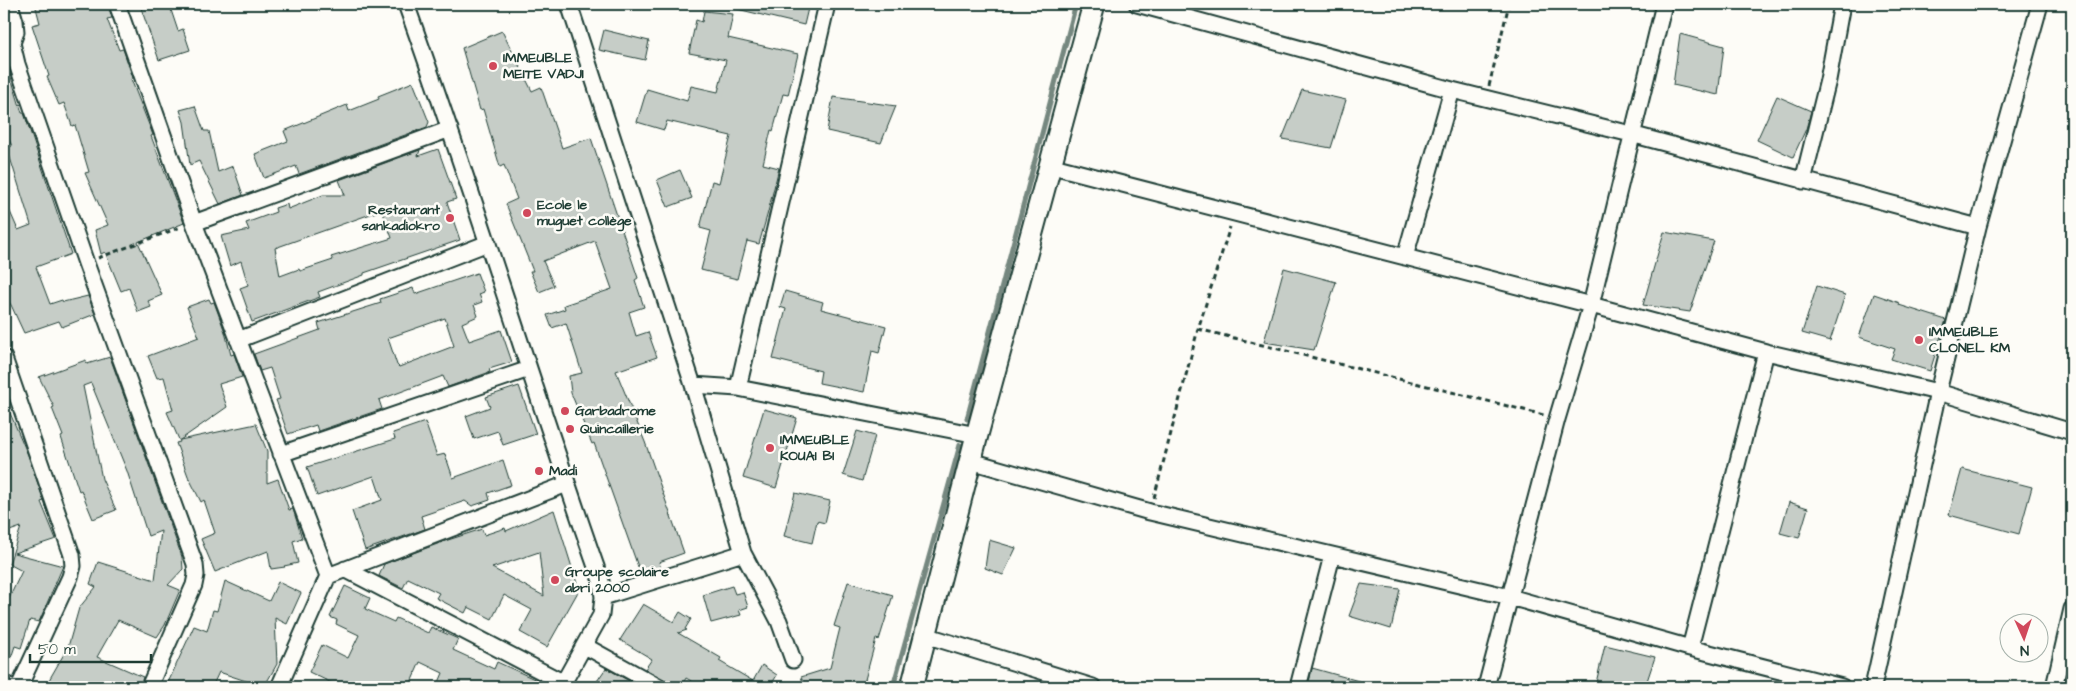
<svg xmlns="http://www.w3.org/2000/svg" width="2076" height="691" font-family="'Architects Daughter',sans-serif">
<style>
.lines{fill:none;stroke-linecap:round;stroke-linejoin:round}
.stream{stroke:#75877f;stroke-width:5}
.building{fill:#c6cdc7;stroke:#1f3d34;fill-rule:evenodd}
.street-casing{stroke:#1f3d34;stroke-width:19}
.secondary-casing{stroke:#1f3d34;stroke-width:25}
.path{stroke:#1f3d34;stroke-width:3;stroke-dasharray:5 4;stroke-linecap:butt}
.street{stroke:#fdfcf7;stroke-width:15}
.secondary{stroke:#fdfcf7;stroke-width:21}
.poi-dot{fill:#d1495b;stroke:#fdfcf7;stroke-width:2}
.labels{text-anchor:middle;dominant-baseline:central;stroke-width:5;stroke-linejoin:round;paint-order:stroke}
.poi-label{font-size:14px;font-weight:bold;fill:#1f3d34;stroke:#fdfcf7;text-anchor:start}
</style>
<rect width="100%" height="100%" fill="#fdfcf7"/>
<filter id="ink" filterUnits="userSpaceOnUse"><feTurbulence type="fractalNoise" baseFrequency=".02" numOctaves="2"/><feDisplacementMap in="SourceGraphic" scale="10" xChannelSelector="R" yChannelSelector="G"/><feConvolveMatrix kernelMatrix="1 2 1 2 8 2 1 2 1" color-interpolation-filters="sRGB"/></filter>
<g filter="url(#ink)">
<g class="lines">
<path class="stream" d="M967 419 1076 4
M893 687 960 445"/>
</g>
<path class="building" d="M35 4H108L112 18 107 19 119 50 123 49 133 78 131 79 153 135 151 136 184 223 138 242 162 295 148 301 151 307 138 312 129 288 121 291 105 252 101 254 95 230 108 225 85 173 89 172 75 125 72 126 64 103 59 105 47 77 49 76 32 25 40 23Z
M154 4H169L178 31 183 29 190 50 159 60 141 8Z
M738 4H809L804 25 737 9Z
M704 11 733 14 728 38 798 54 788 95 783 94 773 131 771 130 763 164 779 168 768 212 759 244 747 241 737 279 701 270 711 231 700 228 712 181 719 183 731 136 667 121 664 130 637 122 647 89 687 101 691 86 718 92 726 60 689 53 696 20 702 22Z
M604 30 649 41 645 60 599 50Z
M502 31 532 91 541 87 562 148 591 138 638 278 635 280 644 307 629 312 636 336 648 332 657 357 616 371 645 442 684 553 659 562 661 569 641 575 594 443 592 444 571 393 569 376 582 373 566 323 552 328 547 315 565 309 564 305 612 289 595 241 543 261 554 286 539 292 530 271H533L506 204 517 199 504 165 500 167 483 109 480 110 462 48Z
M1680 34 1724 46 1718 95 1673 85Z
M4 64H7L22 113H24L71 254 36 267 50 304 62 300 63 302 88 296 95 314 62 327 59 321 24 333 11 305 4 294V198L18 230 31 225 7 148 12 146 4 129Z
M413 82 429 122 427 127 299 174 296 166 264 178 255 154 288 141 284 131 347 105 349 111 379 99 378 96Z
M1302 90 1346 100 1331 148 1282 139Z
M1777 96 1811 111 1806 129 1793 157 1757 140Z
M833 97 896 106 881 143 827 131Z
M195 106 204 131H209L218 172 233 166 243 195 220 204 199 161 190 165 184 122 180 110Z
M438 149 456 199 447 202 460 240 364 273V275L318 292 320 297 252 322 240 288 248 285 241 261 230 266 221 236 249 230 246 223 276 212 275 208 287 204 288 209 323 195H345L339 180 420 150 418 156ZM382 210 392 238 331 257 333 260 300 271 299 269 280 276 275 248Z
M680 170 692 198 668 207 657 180Z
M1664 232 1714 241 1690 312 1643 305Z
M1284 268 1336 282 1314 350 1264 342Z
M477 273 484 292 479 294 482 302 474 305 478 316 462 323 469 341 501 330 512 362 489 369 490 372 448 387 443 376 379 400 382 409 318 431 316 425 288 434 276 400 280 399 270 368 260 371 254 354 320 330 318 323 381 303 380 299 413 288 415 294ZM445 318 454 346 399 367 397 365 388 338Z
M1817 286 1845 295 1830 341 1802 333Z
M785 291 823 302 821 309 886 326 879 353 872 351 864 392 819 383 821 371 773 359 786 309 780 307Z
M1874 294 1900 303 1899 305 1946 320 1930 371 1891 359 1895 349 1859 337Z
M209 299 211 303 214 302 225 332 231 355 234 354 242 377 219 384 227 407 180 440 256 424 267 451V483L278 479 289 510 293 509 302 538 293 541 298 563 284 566 285 567 271 569 268 551 215 572 201 539 215 533 204 500 201 502 188 476 176 443 180 442 167 412 173 410 164 377 157 378 148 356 199 337 187 307Z
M110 357 182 557 183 569 168 585 180 590 165 625 157 637 118 620 97 657 143 677 140 687H45L68 647 79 608 96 587 90 584 98 562 155 580 161 531 148 536 127 471 91 383 83 386 102 479 116 510 93 519 81 490 79 491 61 437 63 436 52 408 54 407 39 377 86 360 87 364Z
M519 386 536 434 503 445 498 431 474 439 466 416 490 407 486 397Z
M4 399 28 455 44 501 41 502 56 539 14 553 63 566 39 622 30 620 21 648 15 646 6 673H4V609L22 571 9 564 21 527 4 533Z
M764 409 797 418 776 488 743 478Z
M425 422 437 456 445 454 453 478 503 460 511 485 488 493 490 500 472 506 465 501 421 516 425 529 365 550 352 511 382 500 374 476 317 496 307 467 395 439 393 433Z
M857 431 875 436 862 481 843 475Z
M1962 469 2032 487 2019 534 1949 515Z
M795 493 830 501 825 523 817 521 812 543 784 536Z
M1789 502 1808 508 1799 538 1780 533Z
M554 510 579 590 547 647 520 632 532 610 504 595 492 619 468 607 465 613 436 598 439 593 408 578 403 588 379 576 384 564 448 540 482 529 484 535 505 528 506 531ZM539 552 544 596 492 568Z
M989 540 1016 548 1003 575 985 568Z
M225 581 269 601 278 582 301 593 287 624 275 618 277 664 264 687 219 672 212 687H159L160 684 166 687 194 626 207 631 213 610 217 611Z
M848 582 893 595 879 640 876 639 863 687H805L801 677 830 668 840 628 834 626Z
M1361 584 1400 589 1391 629 1349 616Z
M345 586 370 598 365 609 394 622 396 618 428 633 431 627 458 639 453 650 494 669 497 662 552 687H437L443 673 420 662 409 687H340L309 672 322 645 348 658 359 635 336 624 337 620 330 617Z
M732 586 735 594 743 592 748 607 739 610 741 615 711 623 703 595Z
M643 604 674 622 680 612 691 619 685 629 687 630 678 633 721 658 719 661 753 681 762 665 777 675 770 687H702L686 678 681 687H668L664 679 645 669 652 659 620 640Z
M1605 645 1655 657 1645 687H1595Z
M606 668 640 687H593Z
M1312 668 1366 683V687H1308Z"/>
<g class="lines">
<defs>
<path id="street" d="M10 4 15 21 16 32 12 43 17 64 86 263 195 564 196 575 194 585 149 687
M117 4 194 223 328 576
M406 4C475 195 533 389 601 581L603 597 601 615 561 687
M569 4 693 385 743 553 603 597
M1137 4 1452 90 1631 134 1978 227
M1049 165 1591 305 1766 352 1938 392 2072 432
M1803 181 1828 80 1842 4
M194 223 450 129
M1405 257 1452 90
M238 340 488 243
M4 358 72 555 73 566 70 577 19 687
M693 385 738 388 977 435
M738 388 827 4
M281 454 529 369
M971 461 1150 512 1510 597 1690 648 1842 687
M743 553 779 621 793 660
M345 569 564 683
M925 635 1093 687
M585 646 659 687
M1690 648 1766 352
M4 684 11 687
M279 687 328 576 567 484
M1298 687 1332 556
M1486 687 1557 419 1591 305 1664 4
M1873 687 1938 392 1978 227 2040 4
M2054 687 2072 609"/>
<path id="secondary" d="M912 687 977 435 1094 4"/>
</defs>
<use href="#street" class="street-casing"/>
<use href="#secondary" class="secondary-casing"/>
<path class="path" d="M1489 86 1509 4
M98 258 181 227
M1198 329 1544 415
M1154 498 1198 329 1230 227"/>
<use href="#street" class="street"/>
<use href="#secondary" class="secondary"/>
</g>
</g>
<g class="poi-dot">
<circle cx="493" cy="66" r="5"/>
<circle cx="527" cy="213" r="5"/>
<circle cx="450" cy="218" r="5"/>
<circle cx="1919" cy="340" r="5"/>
<circle cx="565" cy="411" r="5"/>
<circle cx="570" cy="429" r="5"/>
<circle cx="770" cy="448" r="5"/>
<circle cx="539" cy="471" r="5"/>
<circle cx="555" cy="580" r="5"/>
</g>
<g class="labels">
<g class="poi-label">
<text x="503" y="58">IMMEUBLE<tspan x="503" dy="16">MEITE VADJI</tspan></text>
<text x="537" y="205">Ecole le<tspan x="537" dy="16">muguet collège</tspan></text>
<text x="440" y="210" text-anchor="end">Restaurant<tspan x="440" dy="16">sankadiokro</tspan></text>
<text x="1929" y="332">IMMEUBLE<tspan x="1929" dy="16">CLONEL KM</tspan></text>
<text x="575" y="411">Garbadrome</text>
<text x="580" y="429">Quincaillerie</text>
<text x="780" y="440">IMMEUBLE<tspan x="780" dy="16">KOUAI BI</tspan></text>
<text x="549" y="471">Madi</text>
<text x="565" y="572">Groupe scolaire<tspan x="565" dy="16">abri 2000</tspan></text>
</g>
</g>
<rect width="2076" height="691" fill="none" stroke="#fdfcf7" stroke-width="20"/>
<rect x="10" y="10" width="2056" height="671" fill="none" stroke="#1f3d34" stroke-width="2" filter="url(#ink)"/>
<g transform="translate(2024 638) rotate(177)"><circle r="24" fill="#fdfcf7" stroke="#a4b0a9"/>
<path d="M0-4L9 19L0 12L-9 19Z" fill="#d1495b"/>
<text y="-8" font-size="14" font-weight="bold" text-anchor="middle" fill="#1f3d34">N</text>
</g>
<path d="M30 654v8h121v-8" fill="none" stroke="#1f3d34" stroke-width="2.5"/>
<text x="38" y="654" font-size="15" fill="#1f3d34" stroke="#fdfcf7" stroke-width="4" paint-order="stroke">50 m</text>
</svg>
